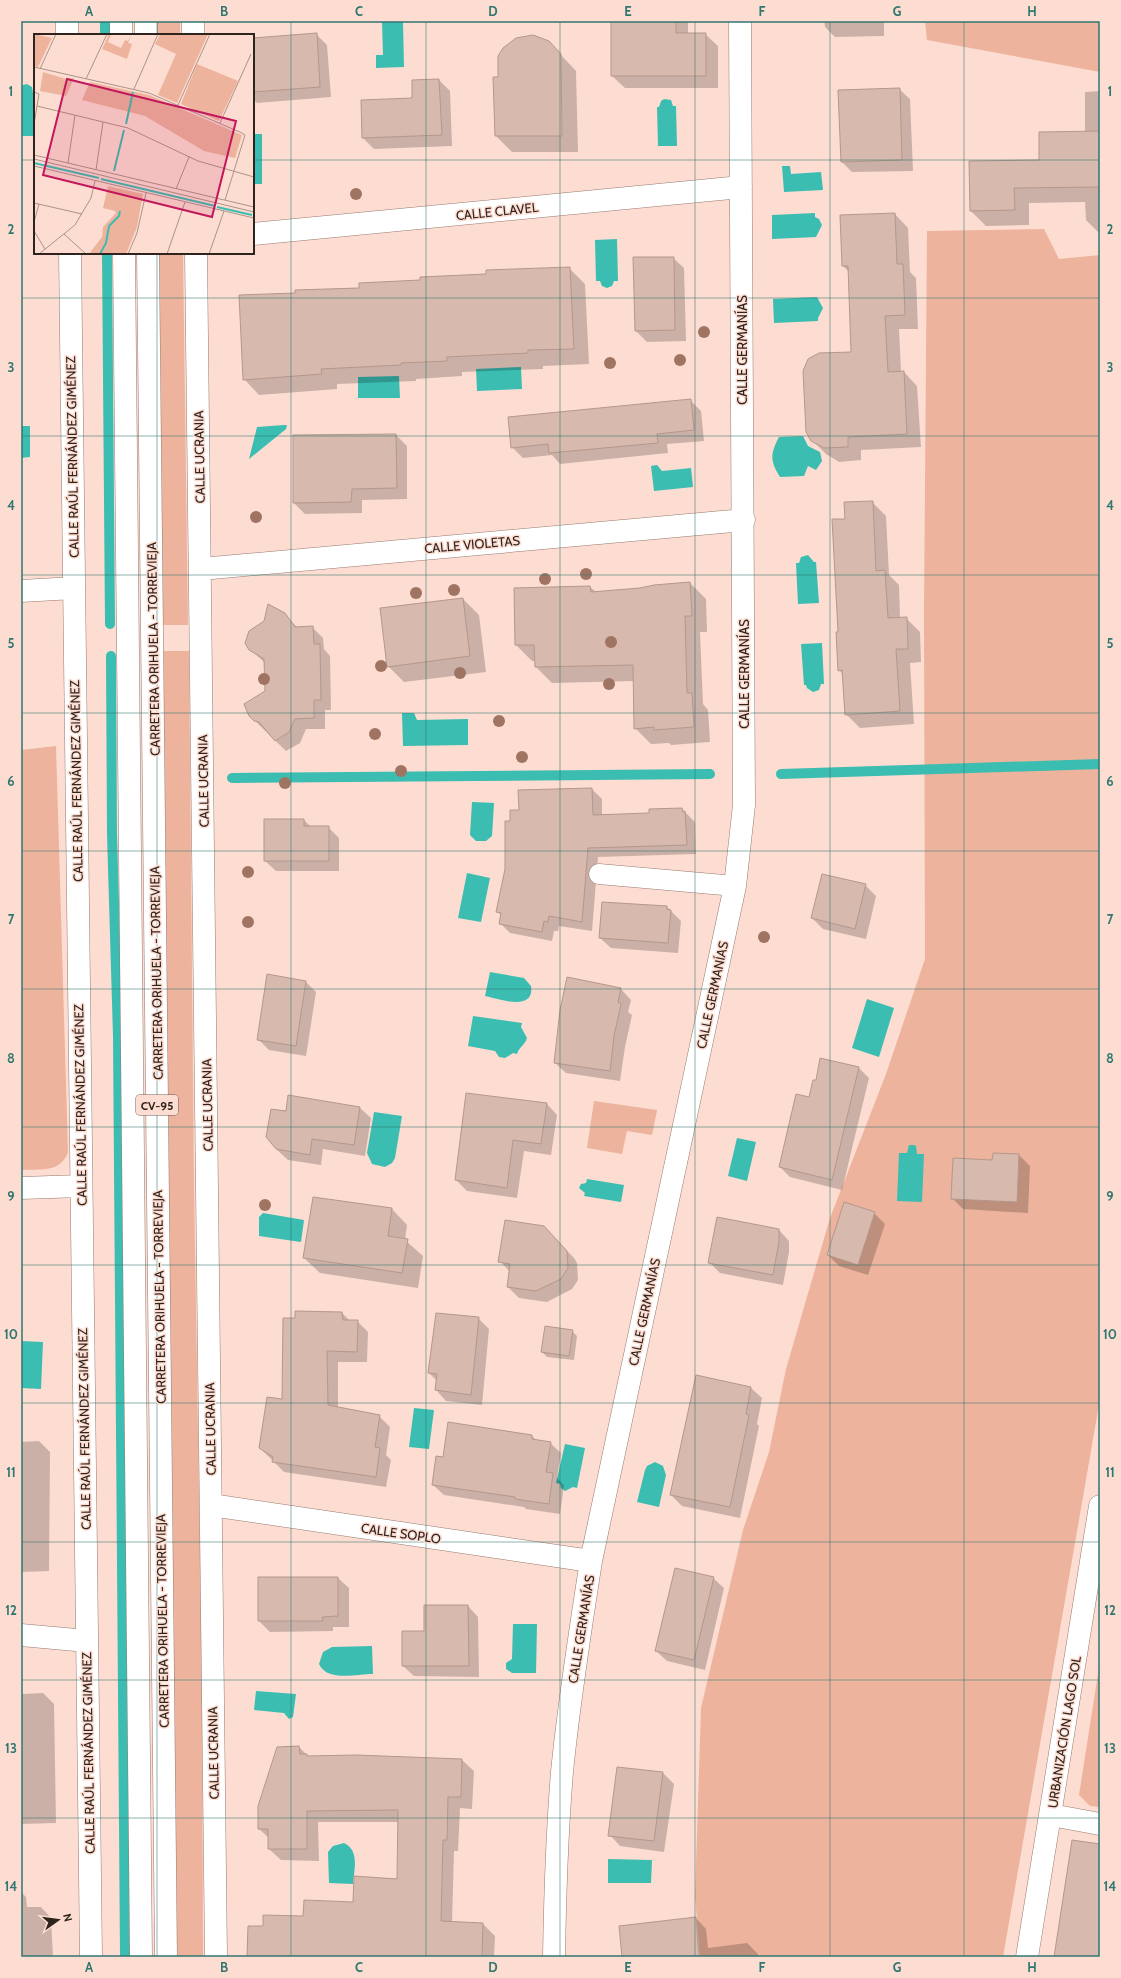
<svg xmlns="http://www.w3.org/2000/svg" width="1121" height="1978" font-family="Cabin,sans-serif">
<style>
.green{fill:#edb39c}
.water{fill:#3bbdb1}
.shadow{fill:#0003}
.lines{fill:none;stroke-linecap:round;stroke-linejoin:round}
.stream{stroke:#3bbdb1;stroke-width:10}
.building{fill:#d8b9ae;stroke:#b5978c}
.lane-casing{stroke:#977a6f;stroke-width:21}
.street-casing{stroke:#977a6f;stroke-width:23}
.primary-casing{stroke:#977a6f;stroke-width:23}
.lane{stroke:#fff;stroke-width:20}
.street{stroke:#fff;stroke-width:22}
.primary{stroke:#fff;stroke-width:22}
.tree{fill:#a07462}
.grid{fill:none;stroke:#2f7770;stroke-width:1;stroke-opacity:0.55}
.labels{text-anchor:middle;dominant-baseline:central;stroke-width:3;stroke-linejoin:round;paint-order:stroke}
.shield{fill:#fdddd1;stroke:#6d5b54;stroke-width:1}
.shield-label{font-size:12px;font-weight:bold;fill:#2f231e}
.street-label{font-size:13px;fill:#2f231e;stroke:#fdddd1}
.inset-river{fill:none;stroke:#3bbdb1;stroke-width:2}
.inset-road{fill:none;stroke:#ab9389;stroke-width:1}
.view{fill:#c2185b;fill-opacity:0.15;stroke:#c2185b;stroke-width:2}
.inset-edge{fill:none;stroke:#2f231e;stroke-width:2}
.neatline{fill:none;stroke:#2f7770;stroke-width:1.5}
.grid-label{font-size:13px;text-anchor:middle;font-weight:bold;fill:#2f7770}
</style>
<rect width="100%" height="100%" fill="#fdddd1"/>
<path class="green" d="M156 21H180V35H156Z
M925 21H1100V72L927 40Z
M1044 229 1059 259 1100 255V1399L1003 1957H700L695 1896 701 1708 743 1530 769 1452 786 1369 830 1218 886 1074 925 959 924 612 927 231Z
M159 253H183L188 625H163Z
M163 651H189L194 1186 202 1677 203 1957H176Z
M56 746 68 1152C61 1173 40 1169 21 1170V750Z
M594 1101 657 1110 652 1135 627 1131 622 1154 587 1148Z
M1100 1661V1807L1090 1806 1079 1795Z"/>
<path class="water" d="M382 22H403L404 67 376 68V55H383Z
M27 84 32 87 33 93H35V136H21V89L23 85Z
M664 99 671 100 673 106H676L677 146H658L657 107H659L661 101Z
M253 134H262V184H253Z
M782 166H790L791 174 821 172 823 190 784 192Z
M815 213V217L819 219 822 225 816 237 772 239V215Z
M617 239 618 281H614L612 286 607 288 602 286 600 281H596L595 240Z
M817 297 823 308 818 318V321L774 323 773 299Z
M521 367 522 389 477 391 476 369Z
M399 376 400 398H358V377Z
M284 425H287L286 429 249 459 257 427Z
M21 426H30V457L21 458Z
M803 436 808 446 820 452 822 461 816 470 808 466 804 476 780 477C770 461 770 454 779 437Z
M657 465 662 471 691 468 693 487 654 491 651 466Z
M808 555 814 562H816L819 603 798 604 796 563H799L801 557Z
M822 643 824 684H821L819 690 813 692 807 688 806 685H804L801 644Z
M402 713H414L417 720 468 719V745L403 746Z
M472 802 494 803 492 836 486 841H476L470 835Z
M467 873 490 878 481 922 458 918Z
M490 972 524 978 531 986C535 1012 499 999 485 996Z
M867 999 894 1008 879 1057 852 1048Z
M473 1016 522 1023 521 1027 527 1038C525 1045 519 1047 517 1054L513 1053 505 1058 499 1057 495 1051 468 1046Z
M374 1112 402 1116 395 1158 392 1163 385 1167 372 1164 367 1153Z
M737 1138 756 1142 747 1181 728 1176Z
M909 1145H914L916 1146 917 1154H924L922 1202 897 1201 899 1153H907Z
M587 1179 624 1185 621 1202 584 1196 585 1193 579 1188 581 1184 586 1183Z
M263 1213 304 1220 301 1242 259 1236V1217Z
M21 1341 43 1342 41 1389 21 1388Z
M414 1408 434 1410 429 1449 409 1447Z
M565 1444 585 1448 577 1488 573 1487 565 1491 561 1488 560 1484 556 1483Z
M655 1462 663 1466 666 1475 659 1507 637 1502 645 1470 647 1466Z
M513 1624H537L536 1673H512L506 1669V1663L512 1659Z
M372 1646 373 1674C356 1674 327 1682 319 1664L323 1652 332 1647Z
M256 1691 296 1694 293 1717 289 1719 284 1713 254 1710Z
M344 1843C360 1851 354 1869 353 1884L329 1883 328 1852 333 1846Z
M608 1859 652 1860 651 1883H608Z"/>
<path class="shadow" d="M612 21H688V34H705L718 46V88H625L612 76Z
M824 21H884V36L835 37 825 27Z
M316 34 327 45 331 97 257 103 253 99V39Z
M549 42 576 71 578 152H512L496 136 499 78Z
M439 80 450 91 452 146 374 149 363 138 362 101 413 99V81Z
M899 89 910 99 913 171 852 172 842 162Z
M1100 91V234L1086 220 1085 202 1029 203V225L986 226 971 211 1040 161 1085 132V92Z
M895 214 908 228 910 272 916 278 918 329H899L901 372H904L917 386 921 447 861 450V460L839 462 826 454 812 440 852 352 849 272 843 266Z
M673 258 684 268 686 341 647 342 636 331Z
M569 268 585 284 589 364 543 366V369L462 372V376L416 379V381L337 384V389L259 395 244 379 296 294Z
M690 400 701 411 704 441 667 444 668 453 560 464 552 455 523 458 512 447Z
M396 435 407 446V499L362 500V513L305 514 294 503Z
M872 502 886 516 889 575 899 585 900 618H906L920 632 921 662 910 663 914 724 860 728 846 714 844 675 839 670V633L846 520Z
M690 583 706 599 707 632H700L703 704 708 710 710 742 671 745 669 743 651 744 635 728V681L552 683 536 667V661H532L516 645 590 587 596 592 641 589Z
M463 599 479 615 486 672 404 682 388 666Z
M284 614 298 628 312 627 323 638 324 649 330 656 331 710H325V729H306L300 743 286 751 250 716 266 692 265 663 250 649Z
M592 789 602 799V816L650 814 682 809 695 822 696 854 598 857 592 931 559 926 558 931H554L552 941 510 933 500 923 502 916 497 911 506 869 511 822 520 811Z
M304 820 311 827H328L339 838V871H276L265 861Z
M865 885 876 896 866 939 823 929 812 918Z
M667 907 681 921 678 953 611 948 600 938Z
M305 981 316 992 306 1056 269 1050 258 1039Z
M621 989 631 1000 628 1012 632 1015 625 1047 620 1081 566 1073 555 1063Z
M821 1059 859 1068 869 1078 842 1190 790 1177 780 1167 817 1081Z
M289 1096 360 1108 371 1118 365 1156 323 1149 321 1165 288 1160 276 1149Z
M547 1104 557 1115 551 1155 524 1151 517 1198 467 1191 456 1180Z
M994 1154 1019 1155 1030 1166 1028 1213 963 1209 952 1198 993 1161Z
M392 1209 407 1225 405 1240 423 1256 418 1288 320 1273 304 1258Z
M874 1213 885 1224 868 1275 839 1266 828 1255Z
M544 1227 574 1258 577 1263 578 1280 572 1289 547 1302 519 1298 508 1287 510 1272 500 1261Z
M779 1230 789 1241V1252L783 1285 720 1273 709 1262Z
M342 1313 350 1321H357L368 1332 367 1362H338V1408L379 1416 390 1427 386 1455 391 1460 386 1487 284 1472 260 1448 283 1400 296 1319Z
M478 1318 489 1329 482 1405 446 1401 436 1390 437 1381 429 1373Z
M572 1331 577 1336 574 1360 547 1357 542 1352Z
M697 1376 751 1388 762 1398 757 1424 759 1426 740 1518 682 1506 671 1495Z
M532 1436 537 1441 550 1443 561 1453 557 1478 564 1485 560 1514 526 1509 524 1507 444 1495 433 1485 443 1458Z
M39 1441 50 1452 49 1571 21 1572V1442Z
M338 1578 349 1588V1627H333V1631L270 1632 259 1621Z
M713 1578 724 1588 705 1670 667 1661 656 1651Z
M468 1606 478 1617 479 1677 414 1676 403 1666 425 1632Z
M43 1693 54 1704 56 1823 21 1824V1694Z
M299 1747 309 1757 356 1756 462 1760 474 1771 472 1809 460 1808 458 1851H454L452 1923 483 1924 495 1936 494 1957H247V1937L264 1927 354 1903 398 1880 399 1822H318L319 1861 281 1860 269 1849V1838L259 1829Z
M663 1773 674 1784 664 1852 620 1846 610 1835Z
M21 1892 26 1897 27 1907H41L51 1918 53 1957H21Z
M696 1918 706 1929 708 1948 747 1943 758 1954V1957H623Z"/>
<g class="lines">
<path class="stream" d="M105 21V35
M107 253 110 624
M111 656 112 834 118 1036 125 1957
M781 774 1100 764
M232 778 710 774"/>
</g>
<path class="building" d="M611 21H676V33H706V76H611Z
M317 33 320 87 253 92V38Z
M533 35 549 41 561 54 562 136H495L493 77H498V56L503 48 516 38Z
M439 79 442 135 362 138 361 100 412 98V80Z
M900 88 902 160 841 162 838 90Z
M1100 131V187L1014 188 1015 210 970 211 969 161 1039 160V132Z
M895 213 897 264H903L905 315 885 316 888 372 904 371 907 434 848 437V447L824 448 811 441 806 432 803 371 808 359 819 353 851 352 848 266H842L840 215Z
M633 257H674L675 330 635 331Z
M570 267 574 349 528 350V353L447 357V361L401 363V365L321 369 322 374 243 380 239 295 295 293V290L359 288V283L420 280V277L486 274V270Z
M691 399 694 430 657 434 658 443 549 453 548 444 511 448 508 417Z
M396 434 397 488 352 489 351 502 293 503V435Z
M873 501 876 571 885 570 888 618 907 617 908 649H896L900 711 845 715 842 670 838 671 836 632H838L832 519H845L844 502Z
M690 582 692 616H685L687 693H692L694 727 654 730V727L634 729 633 665 535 667 534 645H515L514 588 590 586 591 592 640 588 654 585Z
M463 598 470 656 387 667 380 608Z
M268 604 285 613 295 627 313 626 314 644H320L321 700H314V718L295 719 289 732 275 741 259 722 254 721 249 716 244 704 265 691 264 659 249 650 245 643 249 631 264 621Z
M592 788 593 815 649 813V809L682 808 683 812 685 811 687 845 588 848 582 922 549 916 548 922 544 921 542 932 499 924 501 913 496 912 505 869V821H510V810H519L518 790Z
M264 819H304V826H329V861H264Z
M822 874 866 884 855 929 811 918Z
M602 902 667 906V909L671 910 668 943 599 938Z
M267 974 306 981 296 1046 257 1040Z
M567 977 621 988 618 1002 621 1004 614 1036 610 1071 554 1063 560 1010Z
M820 1058 859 1067 832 1180 779 1167 796 1094 809 1097 813 1080H816Z
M466 1093 547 1103 541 1144 513 1140 507 1188 455 1180Z
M288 1095 360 1107 354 1145 312 1139 310 1155 276 1149 266 1137 271 1109 286 1111Z
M993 1153 1019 1154 1017 1202 951 1199 953 1158 992 1160Z
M313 1197 392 1208 388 1236 408 1239 402 1273 303 1258Z
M844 1202 875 1212 858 1265 827 1255Z
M717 1217 779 1229V1241L773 1275 708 1263Z
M505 1220 544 1226 567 1251 568 1268 561 1279 536 1291 507 1287 510 1264 498 1262Z
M295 1311 342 1312 343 1320H358L357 1352 327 1351 328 1405 380 1415 375 1447 380 1448 376 1477 272 1462 273 1457 259 1448 267 1397 282 1399 283 1318H295Z
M436 1313 479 1317 471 1395 435 1390 437 1374 428 1373Z
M545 1326 573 1330 569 1356 541 1352Z
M696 1375 751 1387 746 1414 749 1415 730 1507 670 1495Z
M448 1422 532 1435V1439L551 1442 546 1472 553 1473 549 1504 515 1499V1497L432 1485 436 1456 443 1457Z
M675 1568 714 1577 694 1660 655 1651Z
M258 1577H338V1616L322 1617 323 1621H258Z
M424 1605H468L469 1666H402V1631H424Z
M299 1746 300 1754H307V1756L356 1755 462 1759 461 1797H448L447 1840H443L441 1921 483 1923 482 1957H247L248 1926H263V1915L303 1916 304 1900 353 1902 354 1876 397 1879 398 1810 307 1811V1849H268V1829H258V1806L277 1747Z
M617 1767 663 1772 654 1841 608 1836Z
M1072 1840 1100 1844V1957H1054Z
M696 1917 699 1957H622L619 1926Z"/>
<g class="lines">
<defs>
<path id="lane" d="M599 874 735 886"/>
<path id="street" d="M67 21V35
M193 21V35
M253 234 741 187
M70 253 91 1957
M196 253 216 1957
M201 569 744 520
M21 591 74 588
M21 1188 81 1186
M211 1505 591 1561
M21 1635 87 1641
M1051 1815 1100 1824
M554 1957C555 1895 557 1833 562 1772 569 1701 580 1631 591 1561L735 886 744 805 740 21
M1027 1957 1100 1506"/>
<path id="primary" d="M121 21V35
M146 21V35
M124 253 141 1957
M148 253 166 1957"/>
</defs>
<use href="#lane" class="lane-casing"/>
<use href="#street" class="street-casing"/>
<use href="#primary" class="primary-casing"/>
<use href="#lane" class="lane"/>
<use href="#street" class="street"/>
<use href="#primary" class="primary"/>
</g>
<g class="tree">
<circle cx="356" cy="194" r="6"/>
<circle cx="704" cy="332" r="6"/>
<circle cx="680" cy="360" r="6"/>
<circle cx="610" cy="363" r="6"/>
<circle cx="256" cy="517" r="6"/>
<circle cx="586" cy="574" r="6"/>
<circle cx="545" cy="579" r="6"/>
<circle cx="454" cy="590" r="6"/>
<circle cx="416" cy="593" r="6"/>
<circle cx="611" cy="642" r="6"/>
<circle cx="381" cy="666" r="6"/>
<circle cx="460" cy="673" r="6"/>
<circle cx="264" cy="679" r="6"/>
<circle cx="609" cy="684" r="6"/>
<circle cx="499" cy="721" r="6"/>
<circle cx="375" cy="734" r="6"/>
<circle cx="522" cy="757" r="6"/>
<circle cx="401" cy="771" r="6"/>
<circle cx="285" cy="783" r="6"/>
<circle cx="248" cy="872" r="6"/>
<circle cx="248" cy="922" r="6"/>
<circle cx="764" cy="937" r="6"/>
<circle cx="265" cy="1205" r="6"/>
</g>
<path class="grid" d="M157 21V35M291 21V1957M426 21V1957M560 21V1957M695 21V1957M830 21V1957M964 21V1957M21 160H35M253 160H1100M157 253V1957M21 298H1100M21 436H1100M21 575H1100M21 713H1100M21 851H1100M21 989H1100M21 1127H1100M21 1265H1100M21 1403H1100M21 1542H1100M21 1680H1100M21 1818H1100"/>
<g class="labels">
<rect class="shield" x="136" y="1095" width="42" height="20" rx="3"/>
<g class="shield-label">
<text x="157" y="1105">CV-95</text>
</g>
<g class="street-label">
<text transform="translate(497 211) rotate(-6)">CALLE CLAVEL</text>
<text transform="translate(742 350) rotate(-90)">CALLE GERMANÍAS</text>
<text transform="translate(72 457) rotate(-91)">CALLE RAÚL FERNÁNDEZ GIMÉNEZ</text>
<text transform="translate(199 457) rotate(-91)">CALLE UCRANIA</text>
<text transform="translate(472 544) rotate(-5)">CALLE VIOLETAS</text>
<text transform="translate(153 649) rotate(-91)">CARRETERA ORIHUELA - TORREVIEJA</text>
<text transform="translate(744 674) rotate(-90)">CALLE GERMANÍAS</text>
<text transform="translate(76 781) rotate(-91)">CALLE RAÚL FERNÁNDEZ GIMÉNEZ</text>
<text transform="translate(203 781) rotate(-91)">CALLE UCRANIA</text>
<text transform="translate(156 973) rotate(-91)">CARRETERA ORIHUELA - TORREVIEJA</text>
<text transform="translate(712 995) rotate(-78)">CALLE GERMANÍAS</text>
<text transform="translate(80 1105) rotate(-91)">CALLE RAÚL FERNÁNDEZ GIMÉNEZ</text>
<text transform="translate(207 1105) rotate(-91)">CALLE UCRANIA</text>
<text transform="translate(159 1297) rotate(-91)">CARRETERA ORIHUELA - TORREVIEJA</text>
<text transform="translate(644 1312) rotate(-78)">CALLE GERMANÍAS</text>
<text transform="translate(84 1429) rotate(-91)">CALLE RAÚL FERNÁNDEZ GIMÉNEZ</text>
<text transform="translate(210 1429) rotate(-91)">CALLE UCRANIA</text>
<text transform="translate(401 1533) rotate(8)">CALLE SOPLO</text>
<text transform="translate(162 1621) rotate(-91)">CARRETERA ORIHUELA - TORREVIEJA</text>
<text transform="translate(581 1629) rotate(-81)">CALLE GERMANÍAS</text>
<text transform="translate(1064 1732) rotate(-81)">URBANIZACIÓN LAGO SOL</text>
<text transform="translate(88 1753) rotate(-91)">CALLE RAÚL FERNÁNDEZ GIMÉNEZ</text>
<text transform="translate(213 1753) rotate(-91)">CALLE UCRANIA</text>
</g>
</g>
<g transform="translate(34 34)">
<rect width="220" height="220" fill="#fdddd1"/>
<path d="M0 0 18 4 4 33 0 32ZM75 0H77L74 8 87 14 91 6 94 7 98 0 94 9 98 10 93 25 68 15ZM126 0H174L143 69 124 61 142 20 121 10ZM163 30 204 47 185 87 147 70ZM9 38 32 45 40 44 32 62 6 57ZM56 48 115 61 208 101 201 124 170 117 111 82 48 66ZM74 152 109 160 103 193 92 220H55L68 203 69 193 82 179 81 177 69 174Z" fill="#edb39c"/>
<path class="inset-river" d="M92 90 99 58M0 129 65 144M80 137 90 96M67 145 181 172M183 173 218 181M66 220 72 209 75 192 85 182 86 177"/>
<path class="inset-road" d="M0 33 115 59 208 99 211 101 191 166M6 35 22 0M52 45 73 0M100 55 124 0M0 58 5 60 0 90M144 71 176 0M3 72 94 94 164 127 220 143M186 89 217 20M0 121 220 173M0 125 220 178M34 129 41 81M0 132 220 184M62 136 69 88M142 155 155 123M0 169 48 180M0 188 5 170M0 197 11 215M30 200 52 220M5 220 41 191 57 164 61 147M94 220 103 199 112 159M133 220 151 168M175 220 190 177"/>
<path class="view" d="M33 45 202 87 178 183 9 141Z"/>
<rect width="220" height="220" class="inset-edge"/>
</g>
<rect width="1121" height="1978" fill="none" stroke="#fdddd1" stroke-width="44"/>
<g transform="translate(58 1920) rotate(76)" stroke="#fdddd1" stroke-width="3" paint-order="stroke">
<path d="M0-3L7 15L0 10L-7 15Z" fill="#2f231e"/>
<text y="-6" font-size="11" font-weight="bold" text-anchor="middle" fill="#2f231e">N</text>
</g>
<rect x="22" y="22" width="1077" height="1934" class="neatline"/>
<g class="grid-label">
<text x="89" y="16">A</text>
<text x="224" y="16">B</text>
<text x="359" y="16">C</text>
<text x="493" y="16">D</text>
<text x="628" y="16">E</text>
<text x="762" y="16">F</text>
<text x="897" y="16">G</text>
<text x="1032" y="16">H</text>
<text x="11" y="96">1</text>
<text x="1110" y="96">1</text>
<text x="11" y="234">2</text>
<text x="1110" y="234">2</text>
<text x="11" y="372">3</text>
<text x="1110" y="372">3</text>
<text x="11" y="510">4</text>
<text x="1110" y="510">4</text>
<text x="11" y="648">5</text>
<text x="1110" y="648">5</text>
<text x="11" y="786">6</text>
<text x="1110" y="786">6</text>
<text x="11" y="924">7</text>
<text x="1110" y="924">7</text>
<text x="11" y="1063">8</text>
<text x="1110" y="1063">8</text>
<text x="11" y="1201">9</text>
<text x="1110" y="1201">9</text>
<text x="11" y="1339">10</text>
<text x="1110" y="1339">10</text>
<text x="11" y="1477">11</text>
<text x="1110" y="1477">11</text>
<text x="11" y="1615">12</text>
<text x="1110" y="1615">12</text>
<text x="11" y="1753">13</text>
<text x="1110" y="1753">13</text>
<text x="11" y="1891">14</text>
<text x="1110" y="1891">14</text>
<text x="89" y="1972">A</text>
<text x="224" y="1972">B</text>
<text x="359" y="1972">C</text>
<text x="493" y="1972">D</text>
<text x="628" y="1972">E</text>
<text x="762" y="1972">F</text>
<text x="897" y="1972">G</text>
<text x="1032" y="1972">H</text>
</g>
</svg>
